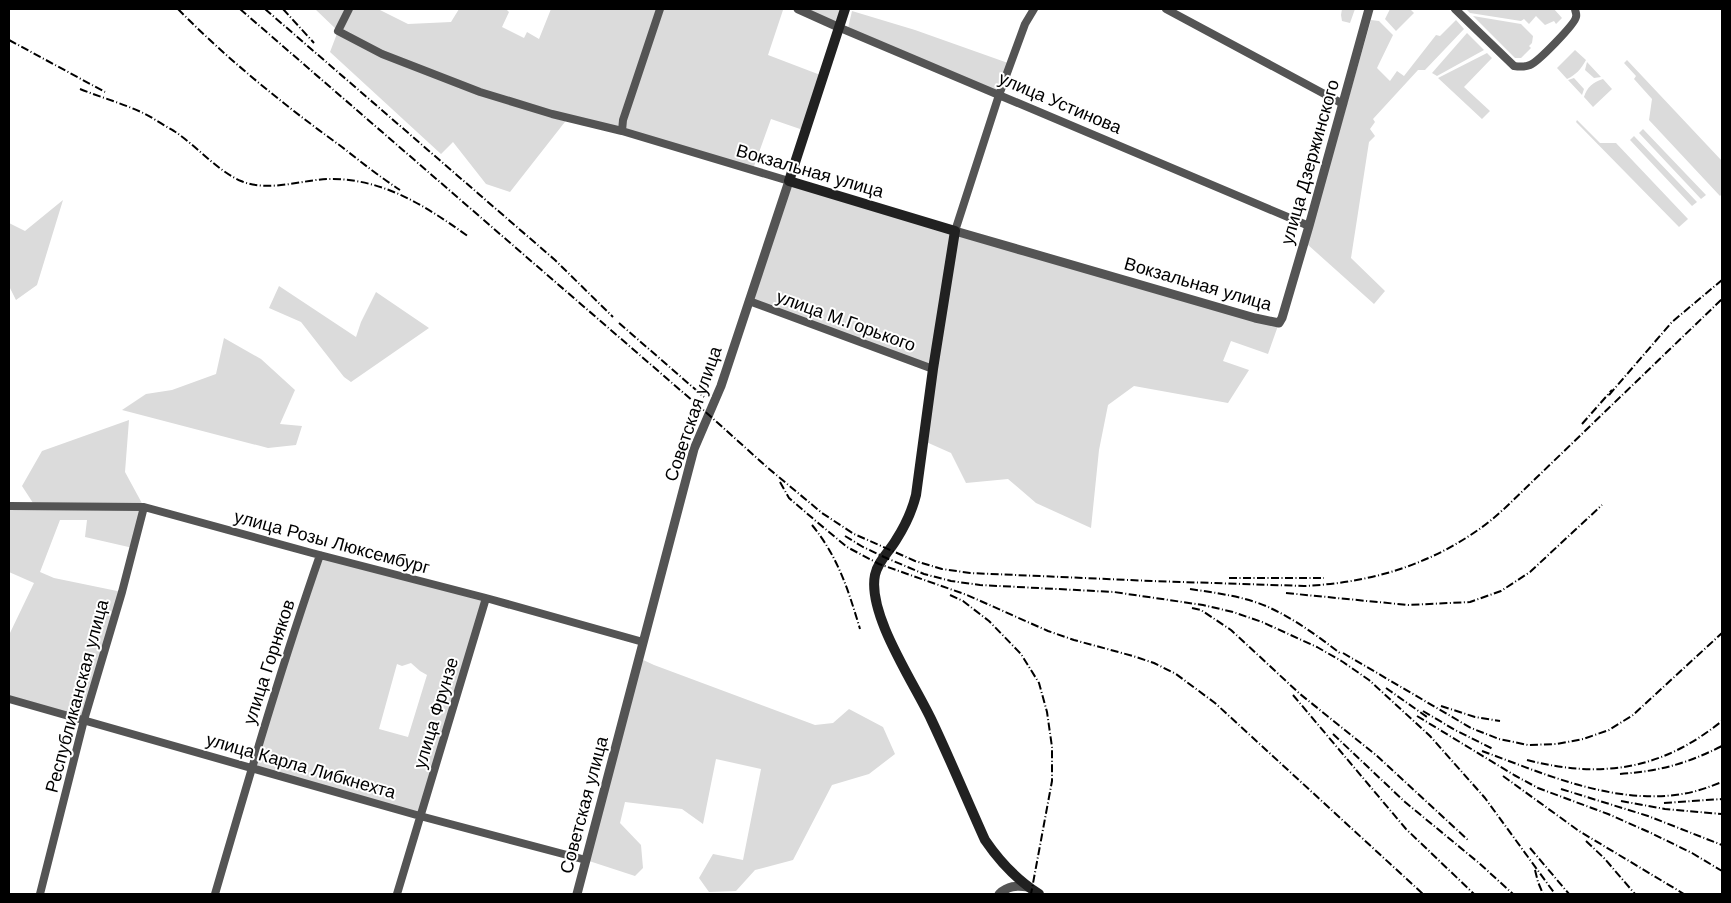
<svg xmlns="http://www.w3.org/2000/svg" width="1731" height="903" font-family="Arial,sans-serif">
<style>
.green{fill:#dbdbdb;fill-rule:evenodd}
.lines{fill:none;stroke-linecap:round;stroke-linejoin:round}
.minor{stroke:#545454;stroke-width:8}
.tertiary{stroke:#545454;stroke-width:9}
.secondary{stroke:#212121;stroke-width:10}
.rail{stroke:#000;stroke-width:2;stroke-dasharray:8 2.5 1 2.5;stroke-linecap:butt}
.labels{text-anchor:middle;dominant-baseline:central;stroke-width:4;stroke-linejoin:round;paint-order:stroke}
.street-label{font-size:18px;fill:#000;stroke:#fff}
</style>
<rect width="100%" height="100%" fill="#fff"/>
<path class="green" d="M315 9H378L408 24 451 22 459 9H506L509 12 502 27 524 38 527 32 539 39 551 9H782L783 10 768 55 823 76 803 130 771 119 753 169 568 118 510 192 486 184 453 142 441 154 330 52 338 31Z
M804 9H845L838 27Z
M1342 9H1355L1350 23 1342 21 1341 15Z
M1390 9H1410L1414 13 1396 31 1385 19Z
M1466 9H1554L1562 18 1556 24 1554 21 1545 25 1536 16 1529 24 1524 19 1521 21 1470 13Z
M852 11 915 30 1008 63 997 91 848 28Z
M1473 16 1521 24 1533 36 1532 43 1529 46 1531 48 1521 58H1515Z
M1371 20 1379 21 1393 35 1377 68 1390 81 1397 71 1404 76 1436 35 1440 36 1456 20 1464 29 1425 70H1418L1373 119 1375 122 1370 129 1375 136 1369 142 1351 258 1385 291 1374 304 1307 244Z
M1467 33 1484 50 1437 76 1432 73Z
M1575 50 1586 60C1581 69 1576 75 1567 79L1557 68Z
M1487 53 1492 58 1464 87 1490 111 1482 119 1438 78Z
M1627 60 1722 161V194L1720 196 1649 120 1652 99 1634 79 1636 76 1624 63Z
M1587 62 1601 77 1594 78 1585 70Z
M1574 78 1584 89 1582 95 1568 80Z
M1603 79 1612 89 1593 107 1584 97C1587 87 1593 82 1603 79Z
M1577 120 1600 143H1616L1688 219 1679 227 1576 122Z
M1643 129 1706 195 1701 199 1639 133Z
M1634 136 1697 202 1692 206 1630 140Z
M789 181 1279 323 1268 354 1231 341 1223 361 1249 370 1228 403 1134 386 1108 405 1099 450 1091 528 1036 503 1008 479 966 483 951 453 924 441 933 369 749 301Z
M63 200 37 285 16 300 9 286V223L25 231Z
M279 286 356 337 361 322 376 292 429 328 351 382 344 377 301 322 269 308Z
M224 338 261 359 295 390 280 424 302 426 296 445 268 448 122 410 146 394 172 390 216 374Z
M129 420 125 472 144 507 133 548 85 537 87 520H60L40 572 54 578 122 592 84 720 9 699V635L34 583 9 572V506H35L22 486 42 451Z
M320 555 486 598 420 816 252 768ZM411 663 420 671 427 675 408 737 379 729 397 664 402 666Z
M639 658 654 665 815 725 833 723 849 709 883 727 895 754 869 774 832 785 793 860 755 870 736 891 709 892 699 878 713 854 743 860 761 769 716 759 703 824 682 809 625 802 620 823 641 845 643 868 635 876 586 860Z"/>
<g class="lines">
<path class="minor" d="M349 9 338 31 382 54 480 92 552 114 622 131 789 181
M1166 9 1343 104
M1455 9 1514 66C1520 67 1525 67 1530 65 1538 62 1575 24 1576 17 1577 14 1575 11 1575 9
M838 27 1309 226
M622 131 623 120 660 9
M955 231 999 95 1025 24 1034 9
M749 301 933 369
M9 506 144 507 312 553 486 598 643 642
M9 699 420 816 586 860
M40 894 84 720 122 592 144 507
M215 894C248 781 281 667 320 555
M397 894 486 598"/>
<path class="tertiary" d="M798 9 838 27
M955 231 1255 318 1279 323 1282 318 1309 226 1369 9
M577 894 694 449 721 386 789 181
M999 894C1008 886 1016 885 1028 887"/>
<path class="secondary" d="M845 9 789 181 955 231 933 369 916 495C912 511 905 526 896 540 889 552 878 561 875 575 867 614 914 683 931 719 950 759 967 800 985 840 1000 862 1017 880 1039 894"/>
<path class="rail" d="M178 9C228 60 284 105 342 147 361 162 380 177 400 190
M240 9 709 415 768 468 822 513 854 534 915 561 942 569 970 573 1152 581 1304 586C1367 583 1425 567 1478 530 1487 524 1496 516 1505 508L1722 299
M265 9 555 260 613 317
M283 9 314 43
M9 40 105 92
M80 89C100 97 121 103 141 112 152 117 163 125 174 131 197 146 216 170 241 181 269 193 303 179 331 179 385 179 427 207 469 237
M619 323 704 397
M1609 395 1672 322 1722 280
M1582 424 1612 390
M780 482 789 498 817 522 847 547 879 564 967 595 1048 631 1074 640 1133 656 1154 663 1176 674 1215 703 1423 894
M812 525C838 557 848 589 860 629
M845 536 863 547 884 557 924 574 951 581 980 585 1114 592 1203 605 1233 612 1262 622 1317 647 1343 662 1369 680 1430 736 1485 798 1555 894
M1229 578H1324
M1190 589C1216 593 1242 596 1266 606 1293 618 1318 636 1341 654
M1286 593 1408 605 1470 602 1501 591 1530 572 1602 505
M950 595 963 601 989 621 1021 654 1039 683 1047 712 1052 747V781L1031 894
M1192 608 1201 610 1231 630 1300 694 1376 755 1469 841
M1343 653 1471 728 1499 739 1528 745 1557 744 1583 739 1609 730 1633 715 1722 633
M1386 688 1427 717
M1293 695 1406 829 1474 894
M1441 706 1475 717 1500 721
M1423 711 1455 730 1493 749
M1417 716 1514 775 1538 788 1608 814 1651 833 1692 853 1722 871
M1333 734 1405 802 1479 863 1513 894
M1482 751C1545 774 1613 805 1682 794 1696 792 1709 787 1722 782
M1527 760C1602 779 1661 770 1722 721
M1620 774C1660 771 1686 764 1722 746
M1503 776 1579 831 1684 894
M1561 789 1648 816 1722 845
M1621 801 1665 809 1722 814
M1664 803 1722 799
M1586 841 1604 858 1635 894
M1530 848 1569 894
M1535 870 1538 882 1543 894"/>
</g>
<g class="labels">
<g class="street-label">
<text transform="translate(1060 103) rotate(23)">улица Устинова</text>
<text transform="translate(1310 162) rotate(-74)">улица Дзержинского</text>
<text transform="translate(810 171) rotate(16)">Вокзальная улица</text>
<text transform="translate(1198 284) rotate(16)">Вокзальная улица</text>
<text transform="translate(846 321) rotate(20)">улица М.Горького</text>
<text transform="translate(693 414) rotate(-71)">Советская улица</text>
<text transform="translate(332 542) rotate(15)">улица Розы Люксембург</text>
<text transform="translate(269 662) rotate(-72)">улица Горняков</text>
<text transform="translate(77 696) rotate(-75)">Республиканская улица</text>
<text transform="translate(436 713) rotate(-73)">улица Фрунзе</text>
<text transform="translate(301 766) rotate(16)">улица Карла Либкнехта</text>
<text transform="translate(584 805) rotate(-75)">Советская улица</text>
</g>
</g>
<rect width="1731" height="903" fill="none" stroke="#000000" stroke-width="20"/>
</svg>
